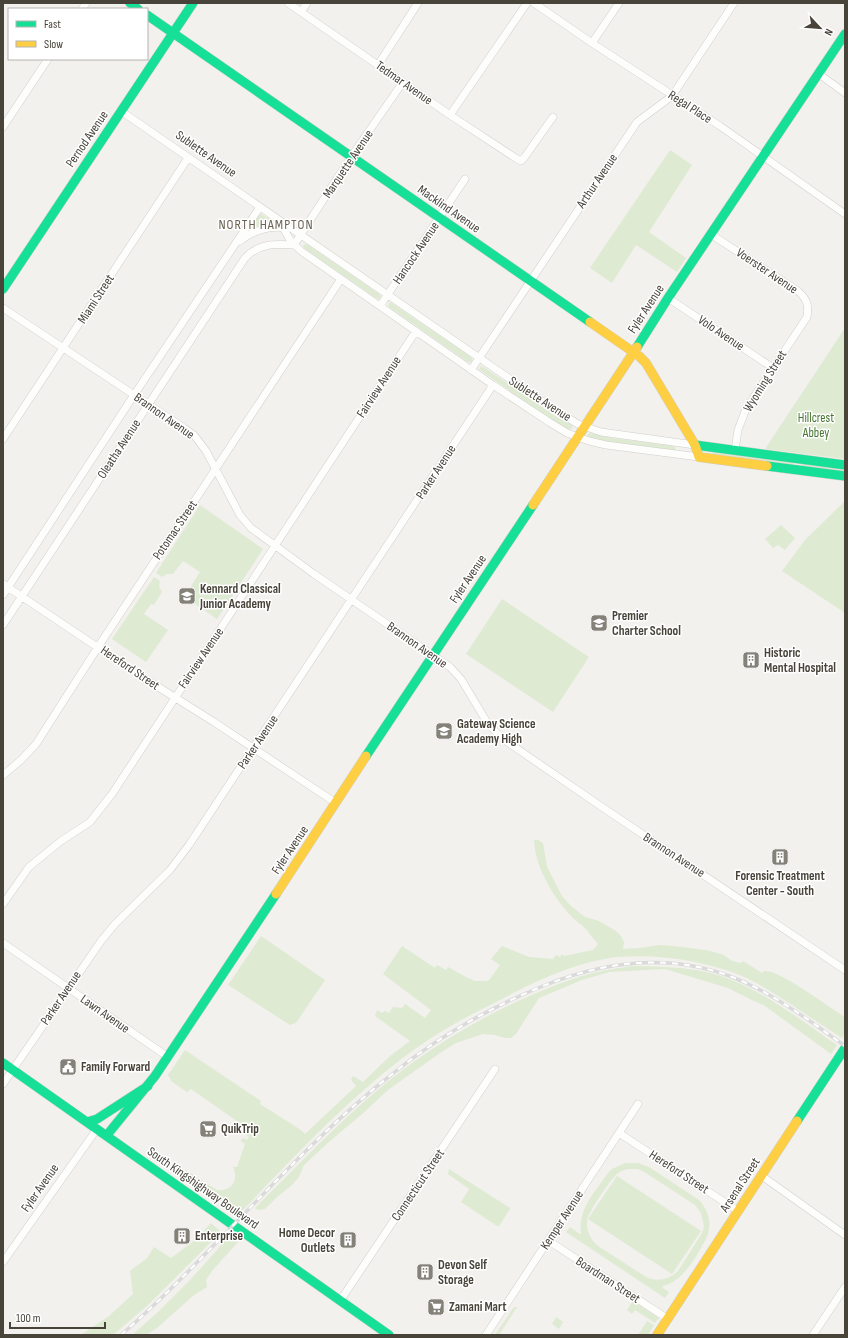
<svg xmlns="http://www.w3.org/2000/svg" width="848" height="1338" font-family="'Sofia Sans Condensed',sans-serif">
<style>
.green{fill:#deead1;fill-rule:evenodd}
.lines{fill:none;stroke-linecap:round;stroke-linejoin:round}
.street-casing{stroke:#d0cfcb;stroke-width:8}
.fast-casing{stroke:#d0cec6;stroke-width:10}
.slow-casing{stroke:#d0cec6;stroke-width:10}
.street{stroke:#fdfdfc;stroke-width:7}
.fast{stroke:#16e098;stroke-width:9}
.slow{stroke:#ffcf43;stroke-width:9}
.rail-casing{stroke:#dadada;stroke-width:3.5}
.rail{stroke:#fff;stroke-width:2;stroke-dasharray:6;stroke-linecap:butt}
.labels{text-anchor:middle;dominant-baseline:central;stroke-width:3;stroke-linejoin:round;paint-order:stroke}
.street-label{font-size:13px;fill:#48443a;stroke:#fff}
.park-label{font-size:13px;fill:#477631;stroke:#fff}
.poi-label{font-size:13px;font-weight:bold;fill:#48443a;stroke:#fff;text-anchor:start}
.neighbourhood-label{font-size:14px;letter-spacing:1px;fill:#6a6252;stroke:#fff}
</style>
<rect width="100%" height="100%" fill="#f2f1ee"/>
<path class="green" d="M670 150 692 165 649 232 686 258 677 272 636 245 612 283 590 268Z
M261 214 271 220V223L255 227 253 225 258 216Z
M305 244 308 245 379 294 381 297 379 299 376 298 304 248 303 246Z
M390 302 393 304 471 357 472 359V362H468L389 307 388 305Z
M845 328V459L765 449Z
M481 366 485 368 555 416 572 425V429H568L556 423 480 370 479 368Z
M589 433 612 438 673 446 676 448 674 451 610 443 589 437 587 436Z
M713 452 793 462V465L712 454Z
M803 463 845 468V473L802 467 801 466Z
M845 501V613L782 571 805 540Z
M200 505 263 549 217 619 188 599 195 589 191 586 200 572 183 561 173 574H167L162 577 156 573Z
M781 525 795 538 785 550 778 545 773 548 765 539Z
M154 577 160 581 159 586 162 592 154 605 151 604 144 614 168 630 146 662 112 639Z
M502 599 589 657 553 712 466 654Z
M534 840H538L543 843 547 867 562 896 571 906 585 917 599 921 616 931 621 936 624 942 623 949 639 948 660 945 674 946 706 950 724 955 732 961 741 963 743 961 762 973 764 971C779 969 830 1008 845 1017V1033L842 1038C824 1026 806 1015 789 1003 769 990 749 977 726 970 692 959 654 954 618 957 578 961 533 982 498 1001 470 1015 441 1030 415 1049 351 1095 297 1154 242 1211L240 1210 238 1212 184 1174 186 1170 189 1172 217 1190C232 1192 239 1180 233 1167H237L245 1144 242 1142 241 1140 243 1138 247 1140 249 1137 242 1131 244 1126 191 1089 187 1092 171 1081V1080L168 1075 185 1050 261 1101 260 1104 301 1130 305 1134 356 1086 351 1080 353 1076 363 1082 390 1056 410 1041 375 1016 377 1010 382 1013 385 1011 389 1013 393 1007 402 1008 405 1004 425 1018 431 1010 383 974 402 946 435 968 437 965 446 970 448 967 466 977 475 981H487L490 979 500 965 491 959 502 946 529 957 553 959 556 955 560 957 562 954 564 956 593 950 598 944C593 939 589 932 584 927 581 924 577 922 574 919 555 900 535 868 534 840Z
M261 936 325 980 296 1023 290 1025 228 985Z
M632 966C654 966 675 967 696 970 749 978 794 1016 837 1045L831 1054 765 1006 752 1000 728 988 665 969 609 972 582 980 539 998 516 1034 511 1038H505L495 1035 483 1034 456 1043 440 1053 388 1090 361 1115 330 1141 304 1165 299 1177 292 1185 277 1197 265 1209 259 1210 256 1209 255 1208C296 1167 336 1125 380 1088 435 1042 505 1002 573 979 592 972 613 969 632 966Z
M625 1163H638L649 1167 699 1200C709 1211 712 1223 707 1237 697 1255 684 1281 663 1286V1288L669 1292 665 1298 566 1232 570 1227 580 1234 581 1233C578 1209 595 1192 608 1173L612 1169ZM628 1169H638L646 1173 695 1205 701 1213 704 1226 702 1233 678 1271C669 1280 657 1282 646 1277L598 1246C591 1240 586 1231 587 1221 588 1212 610 1180 617 1174 620 1171 624 1170 628 1169Z
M449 1169 510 1208V1209L499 1226H497L461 1202 469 1189 448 1174Z
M617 1176 701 1231 672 1274 588 1219Z
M211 1223 220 1231V1233L148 1305 113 1335H81L109 1316 133 1294 130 1271 147 1258 154 1247 171 1258 194 1241Z
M228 1235 238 1242 212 1271 206 1280 207 1287 194 1295 157 1328 146 1335H132L158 1312 191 1279 218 1249Z
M633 1301 659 1318 655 1323 635 1310 632 1314 627 1310Z
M514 1307H517L499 1335H495Z
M556 1317 563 1322 559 1329 552 1324Z
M647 1321 654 1325 648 1335H638Z"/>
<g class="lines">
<defs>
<path id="street" d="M288 3 450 115 517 159 521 161 524 158 553 117
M534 3 592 43 720 126 845 214
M82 9 86 3
M301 12 307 3
M592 43 619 3
M378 65 418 3
M819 74 845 93
M121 111 555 410 578 424 601 432 695 445
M450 115 527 3
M3 127 48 59
M280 222 290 240 301 251 493 385 549 422 567 433 589 441 606 445 699 457
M712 235 798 291C807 299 809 305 807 317L746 409 738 430 735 450
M240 241C252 231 270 225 286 228
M668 298 773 368
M380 306 465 179
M3 308 184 428 194 435 206 451 240 515 251 528 314 574 450 667 461 679 488 724 503 739 599 805 845 970
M471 370 637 122 672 96 734 3
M3 439 188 158
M3 584 136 673 214 722 336 803
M3 595 134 395 260 207
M3 625 245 258C259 243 275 244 294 245L351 157 403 82
M3 775 21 760 36 744 98 647 341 279
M3 904 29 867 61 841 90 822 112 794 416 331
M3 943 168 1057
M3 1084 101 941 115 924 170 870 189 845 493 385
M619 1133 738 1211
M762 1176 845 1235
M549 1241 668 1319
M3 1262 97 1129
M340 1301 495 1069
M486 1335 638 1104
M813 1335 845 1287"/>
<path id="fast" d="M130 3 138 9
M147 15 590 322
M3 289 193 3
M637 347 668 298 845 34
M695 445 845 465
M767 466 845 476
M366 756 533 505
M3 1063 389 1335
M797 1121 845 1048
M87 1122 97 1119 148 1086
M107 1135 155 1076 276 894"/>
<path id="slow" d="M590 322 639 356 646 363 695 445 699 457 767 466
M533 505 637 347
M276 894 366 756
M657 1335 797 1121"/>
</defs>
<use href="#street" class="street-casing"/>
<use href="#fast" class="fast-casing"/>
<use href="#slow" class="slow-casing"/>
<use href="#street" class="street"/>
<use href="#fast" class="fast"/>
<use href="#slow" class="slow"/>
<defs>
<path id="rail" d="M121 1335C215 1253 293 1152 391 1075 436 1038 489 1008 543 986 593 966 644 956 698 967 754 978 800 1014 845 1046"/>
</defs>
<use href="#rail" class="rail-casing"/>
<use href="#rail" class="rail"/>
</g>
<defs>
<symbol id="school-square" viewBox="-11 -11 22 22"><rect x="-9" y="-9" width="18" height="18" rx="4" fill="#848179" stroke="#fff"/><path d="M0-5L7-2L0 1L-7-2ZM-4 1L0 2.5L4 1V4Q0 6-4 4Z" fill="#fff"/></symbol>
<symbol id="building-square" viewBox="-11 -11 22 22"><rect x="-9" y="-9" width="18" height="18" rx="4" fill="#848179" stroke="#fff"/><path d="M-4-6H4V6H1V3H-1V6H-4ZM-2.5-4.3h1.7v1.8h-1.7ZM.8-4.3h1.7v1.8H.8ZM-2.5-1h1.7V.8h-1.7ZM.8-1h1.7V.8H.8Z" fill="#fff"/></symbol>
<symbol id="civic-square" viewBox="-11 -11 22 22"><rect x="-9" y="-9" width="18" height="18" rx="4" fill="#848179" stroke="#fff"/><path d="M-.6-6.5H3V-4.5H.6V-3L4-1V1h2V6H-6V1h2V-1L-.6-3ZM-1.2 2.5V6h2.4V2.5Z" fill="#fff"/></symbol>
<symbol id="supermarket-square" viewBox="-11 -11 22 22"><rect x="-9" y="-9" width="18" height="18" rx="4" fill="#848179" stroke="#fff"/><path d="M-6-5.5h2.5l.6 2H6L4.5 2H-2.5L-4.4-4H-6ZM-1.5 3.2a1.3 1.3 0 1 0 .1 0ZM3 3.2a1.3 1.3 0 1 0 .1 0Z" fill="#fff"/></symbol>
</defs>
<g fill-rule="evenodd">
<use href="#school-square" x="177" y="586" width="20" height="20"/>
<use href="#school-square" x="589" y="613" width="20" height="20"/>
<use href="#building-square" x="741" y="650" width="20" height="20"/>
<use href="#school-square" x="434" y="721" width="20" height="20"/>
<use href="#building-square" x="770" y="847" width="20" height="20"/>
<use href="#civic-square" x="58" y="1057" width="20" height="20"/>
<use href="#supermarket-square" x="198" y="1119" width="20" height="20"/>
<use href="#building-square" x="172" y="1226" width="20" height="20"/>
<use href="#building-square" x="338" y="1230" width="20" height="20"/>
<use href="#building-square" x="415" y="1262" width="20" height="20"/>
<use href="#supermarket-square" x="426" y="1297" width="20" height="20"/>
</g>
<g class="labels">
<g class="street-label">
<text transform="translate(404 83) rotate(35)">Tedmar Avenue</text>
<text transform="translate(690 107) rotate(33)">Regal Place</text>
<text transform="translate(87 139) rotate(-56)">Pernod Avenue</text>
<text transform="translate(206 154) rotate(35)">Sublette Avenue</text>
<text transform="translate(348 164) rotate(-56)">Marquette Avenue</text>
<text transform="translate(597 181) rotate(-56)">Arthur Avenue</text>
<text transform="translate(449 209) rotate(35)">Macklind Avenue</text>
<text transform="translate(416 253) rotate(-56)">Hancock Avenue</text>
<text transform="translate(767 271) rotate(34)">Voerster Avenue</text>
<text transform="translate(96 299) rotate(-57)">Miami Street</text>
<text transform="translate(646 309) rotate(-57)">Fyler Avenue</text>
<text transform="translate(721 333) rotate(34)">Volo Avenue</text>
<text transform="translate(765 381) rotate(-58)">Wyoming Street</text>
<text transform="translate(379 387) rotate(-57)">Fairview Avenue</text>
<text transform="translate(540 399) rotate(33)">Sublette Avenue</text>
<text transform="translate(164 416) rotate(35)">Brannon Avenue</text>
<text transform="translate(119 449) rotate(-57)">Oleatha Avenue</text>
<text transform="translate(436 472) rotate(-57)">Parker Avenue</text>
<text transform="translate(175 530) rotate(-56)">Potomac Street</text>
<text transform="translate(468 579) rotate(-56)">Fyler Avenue</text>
<text transform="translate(417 645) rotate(35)">Brannon Avenue</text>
<text transform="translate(201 658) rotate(-56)">Fairview Avenue</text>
<text transform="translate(130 668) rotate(34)">Hereford Street</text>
<text transform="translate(258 742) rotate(-56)">Parker Avenue</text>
<text transform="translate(290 850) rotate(-56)">Fyler Avenue</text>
<text transform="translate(674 855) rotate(33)">Brannon Avenue</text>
<text transform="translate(61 998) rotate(-56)">Parker Avenue</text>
<text transform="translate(105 1014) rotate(35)">Lawn Avenue</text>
<text transform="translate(679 1172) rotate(33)">Hereford Street</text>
<text transform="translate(418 1185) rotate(-56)">Connecticut Street</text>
<text transform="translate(740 1185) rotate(-57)">Arsenal Street</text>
<text transform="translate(40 1188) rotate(-55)">Fyler Avenue</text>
<text transform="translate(203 1188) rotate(35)">South Kingshighway Boulevard</text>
<text transform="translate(562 1220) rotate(-57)">Kemper Avenue</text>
<text transform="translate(608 1280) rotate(33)">Boardman Street</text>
</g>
<g class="park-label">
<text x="816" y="418">Hillcrest<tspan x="816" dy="15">Abbey</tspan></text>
</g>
<g class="poi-label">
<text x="200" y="589">Kennard Classical<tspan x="200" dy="15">Junior Academy</tspan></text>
<text x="612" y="616">Premier<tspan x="612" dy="15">Charter School</tspan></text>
<text x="764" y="653">Historic<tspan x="764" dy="15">Mental Hospital</tspan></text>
<text x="457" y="724">Gateway Science<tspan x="457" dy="15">Academy High</tspan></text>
<text x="780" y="876" text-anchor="middle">Forensic Treatment<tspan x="780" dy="15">Center - South</tspan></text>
<text x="81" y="1067">Family Forward</text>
<text x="221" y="1129">QuikTrip</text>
<text x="335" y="1233" text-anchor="end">Home Decor<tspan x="335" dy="15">Outlets</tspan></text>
<text x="195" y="1236">Enterprise</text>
<text x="438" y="1265">Devon Self<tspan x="438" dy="15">Storage</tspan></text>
<text x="449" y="1307">Zamani Mart</text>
</g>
<g class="neighbourhood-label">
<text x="266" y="224">NORTH HAMPTON</text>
</g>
</g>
<rect width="848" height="1338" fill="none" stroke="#48443a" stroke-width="8"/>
<rect x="8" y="8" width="140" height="52" fill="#ffffff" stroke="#b6b4b0"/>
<rect x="16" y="21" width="20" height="6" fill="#16e098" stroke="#b6b4b0"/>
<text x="44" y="28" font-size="12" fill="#48443a">Fast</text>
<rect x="16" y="41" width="20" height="6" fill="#ffcf43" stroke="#b6b4b0"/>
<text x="44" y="48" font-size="12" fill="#48443a">Slow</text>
<g transform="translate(820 28) rotate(116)" stroke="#ffffff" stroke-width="3" paint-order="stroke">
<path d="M0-3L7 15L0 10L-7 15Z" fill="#48443a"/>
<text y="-6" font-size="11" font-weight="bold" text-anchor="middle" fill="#48443a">N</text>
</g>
<path d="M10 1322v6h95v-6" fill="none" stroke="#48443a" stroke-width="2"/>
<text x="16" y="1322" font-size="12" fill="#48443a" stroke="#ffffff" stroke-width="3" paint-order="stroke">100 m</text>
</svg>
